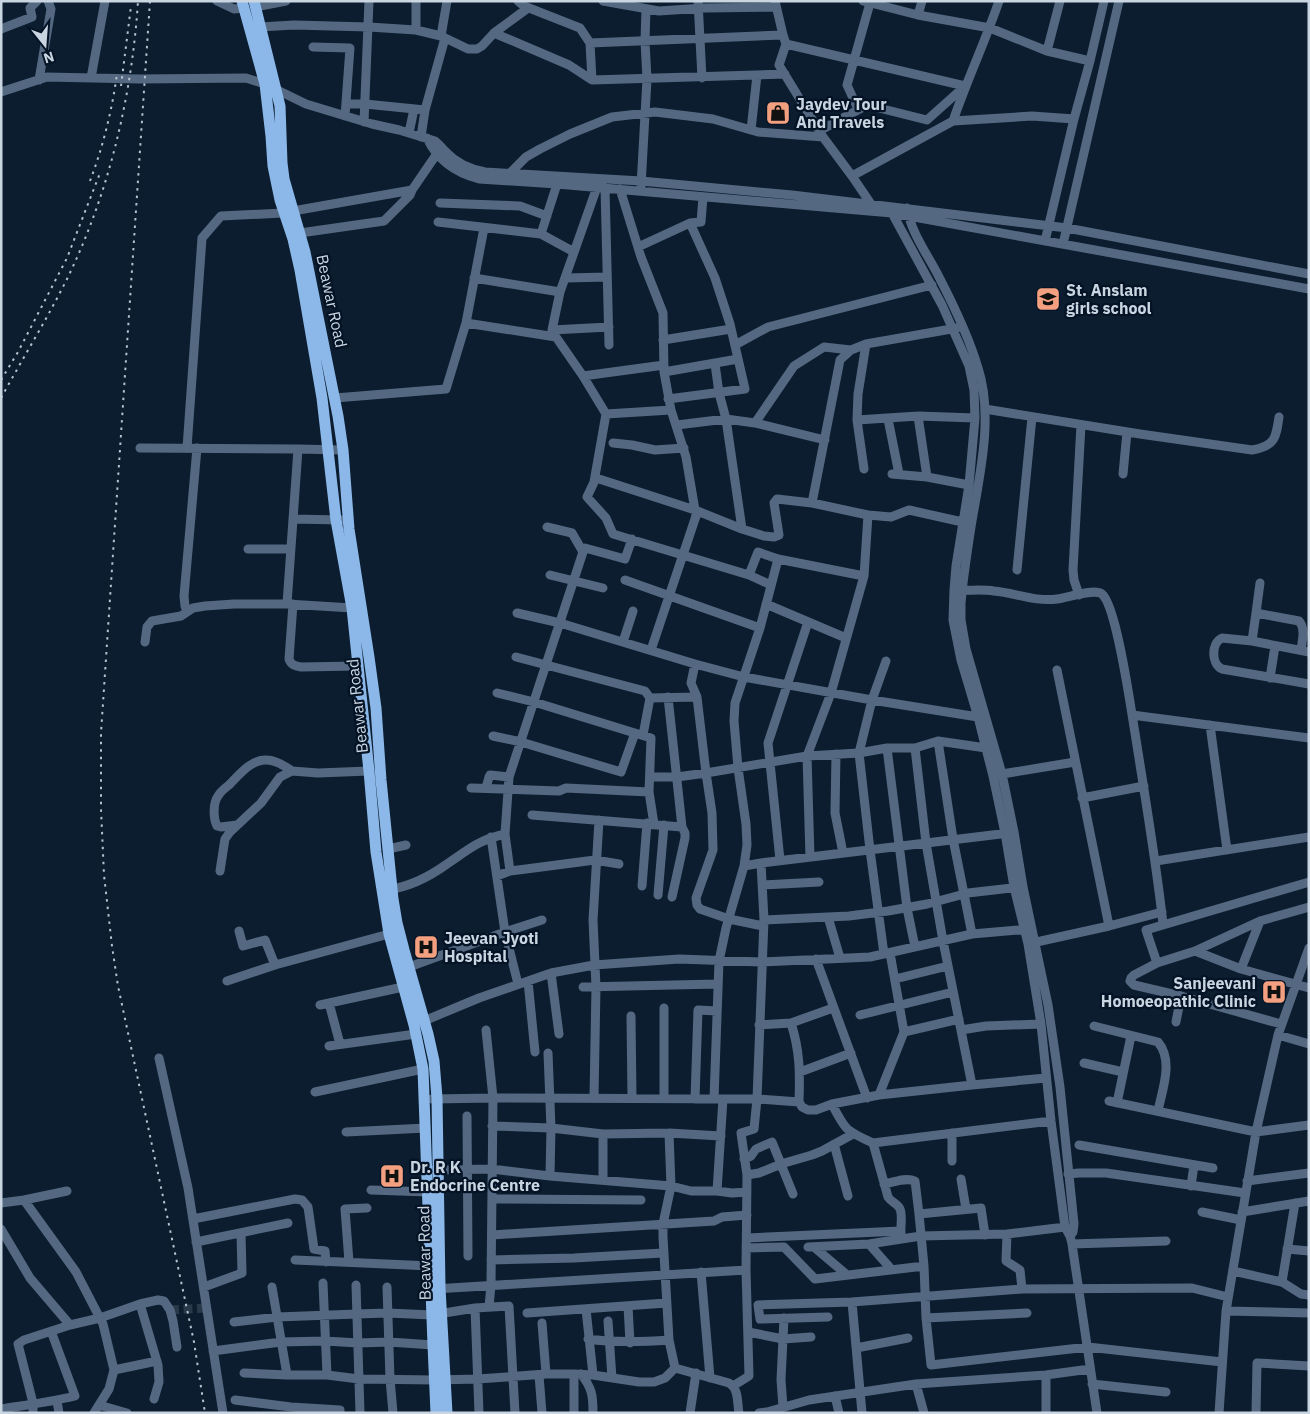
<svg xmlns="http://www.w3.org/2000/svg" width="1310" height="1414" font-family="'IBM Plex Sans',sans-serif">
<style>
.lines{fill:none;stroke-linecap:round;stroke-linejoin:round}
.minor-tunnel{stroke:#28394a;stroke-width:9;stroke-dasharray:9 4.5;stroke-linecap:butt}
.minor{stroke:#546981;stroke-width:9}
.major{stroke:#8bb8e9;stroke-width:11}
.rail{stroke:#b5c1ce;stroke-width:2;stroke-dasharray:2.5 5;stroke-linecap:butt}
.labels{text-anchor:middle;dominant-baseline:central;stroke-width:4.5;stroke-linejoin:round;paint-order:stroke}
.poi-label{font-size:16px;font-weight:bold;fill:#cad5e2;stroke:#041325;text-anchor:start}
.street-label{font-size:16px;fill:#cad5e2;stroke:#041325}
</style>
<rect width="100%" height="100%" fill="#0c1d2f"/>
<g class="lines">
<path class="minor-tunnel" d="M170 1310 206 1308"/>
<path class="minor" d="M217 1 234 9 244 8
M518 1 524 6 580 28 590 43 592 80
M603 1 659 11 704 8 776 7
M698 1 702 78
M775 1 783 35 786 44 779 65 823 137 852 176 871 204
M863 1 918 15 990 28 1047 51 1090 61
M255 7 286 1
M918 15 922 1
M260 27 294 25 369 27 416 30 441 36 468 49H477L482 46 494 33 528 8
M1 29 32 17 30 8 37 1
M416 30V1
M494 33 569 65 592 80 785 74
M441 36 447 1
M590 43 783 35
M786 44 965 86
M313 47 350 48 345 116
M1047 51 1060 1
M91 78 105 1
M39 80 51 9 48 1
M1 92 47 77 139 79 246 78 265 84 306 104 372 124 399 130 435 141C439 144 442 148 446 152 457 164 470 169 485 172L641 181 792 195 1067 228 1309 274
M346 104H365L425 110
M858 109 847 85 870 3
M953 121C967 80 985 42 999 1
M364 122 369 1
M751 130 757 75
M819 131 867 105 927 120 965 86
M409 133 414 109
M421 137 425 110 445 38
M427 138C437 160 456 173 479 179L557 184 892 213 1309 289
M510 173 526 157 540 149 570 134 612 117 655 112 713 119 758 132 823 137
M852 176 953 121 1032 116 1074 119
M641 186 647 79 645 41 646 9
M605 188 609 345
M620 189 641 257 663 313 664 372 671 410 686 457 696 516 651 650
M440 203 520 206 547 216
M890 207 892 213 942 305 969 366 974 390 975 418 969 485 956 566 954 590 953 620 961 660 978 717 993 776 1005 833 1014 887 1028 944 1041 1024 1051 1121 1065 1227 1070 1236 1072 1244 1097 1413
M907 208C911 233 928 255 939 277 954 306 969 337 978 368 993 414 981 469 973 515 969 538 966 560 963 583L961 603V620L966 649 1002 774 1014 832 1023 887 1048 1005 1060 1087 1074 1224 1073 1232 1070 1236
M293 211 412 190
M438 222 541 234 574 252
M690 223 701 222 703 197
M300 233 384 221 410 195 412 190 436 155
M541 234 557 184
M1045 241 1074 119 1090 61 1104 1
M1063 244 1119 1
M638 247 690 223 715 278 730 324 745 389 668 399
M474 278 560 292
M566 278 607 277
M466 323 556 337
M552 330 609 327
M663 340 731 329
M735 345 768 327 932 285
M715 364 719 393 726 419 742 529
M664 372 738 359
M583 376 664 365
M335 398 446 389 466 323 484 228
M985 409 1140 434 1252 450C1275 446 1276 438 1279 417
M606 414 671 410
M918 416 927 477
M888 419 899 474
M857 420 918 416 975 418
M755 423 794 366 824 347 851 350
M677 425 726 419 755 423 825 440
M613 443 632 445 655 450 684 448
M140 448 298 449
M187 448 202 238 221 216 283 213
M864 469 857 420 858 394 866 344
M892 474 927 477 969 485
M1123 474 1127 432
M594 482 606 414 583 376 556 337 552 330 560 292 597 187
M812 503 840 360 851 350 866 344 957 328
M293 519 342 520
M248 549H291
M583 552 585 548 625 559 632 539
M1017 570 1032 417
M550 575 603 588
M749 575 771 585
M864 576 778 559 758 552 749 575 613 534 606 518 587 497 596 478 695 510 742 529 764 536 774 537 779 535 774 503 777 499 812 503 868 515 891 517 909 510 967 523
M625 580 760 628
M1260 583 1256 613 1299 621C1306 629 1302 641 1301 650
M956 590C969 591 981 589 994 591 1015 593 1036 602 1057 599 1067 598 1094 588 1102 594 1117 607 1131 710 1135 733 1145 797 1156 860 1163 924
M1079 595 1074 580 1073 570 1081 425
M287 604 298 449 343 450
M293 604 289 659C291 665 295 666 301 667L357 666
M766 604 846 638
M187 611 185 606 184 596 197 448
M517 613 560 623 695 664 744 677 872 700 978 717H982
M1252 641 1256 613
M145 642 147 627 152 621 181 616 193 608 205 606 234 604H287L352 608
M623 642 633 611
M1309 652 1252 641 1222 638C1211 643 1211 664 1222 669L1309 684
M516 657 645 691 650 698 697 697
M695 664 691 683 697 697 706 773 712 813 713 850 696 898 697 905 700 909 729 919 763 926
M1270 678 1275 646
M497 693 534 702 651 738 649 792 654 824
M668 697 682 827
M1132 715 1309 738
M1210 725 1227 850
M643 735 650 698
M493 736 521 742 621 772 635 733
M938 741 953 839 972 934
M887 748 907 908 915 947
M915 748 926 843 943 941 972 1085
M836 754 835 813 843 853
M996 775 1075 762
M650 777H677L706 773 807 756 859 753 887 748H915L938 741 986 748 990 747
M471 788 559 791 566 788 649 792
M486 788 489 777 490 775 509 777
M1082 798 1144 786
M532 815 682 827 685 833V838L672 897
M237 825 221 827 217 826C213 818 213 803 218 796 221 791 225 788 229 785 239 775 251 759 267 760 276 760 285 766 292 771
M491 837 505 932 518 984
M388 849 406 845
M810 857 807 756 831 693 864 576 868 515
M780 860 768 743 808 622
M1156 861 1309 837
M744 866 761 863 1009 833
M220 871 224 845 225 839 230 832 261 803 280 777 292 771 318 773 369 771
M510 871 505 834 509 777 583 552 572 533 547 527
M497 876 510 871 526 869 595 860 619 864
M763 885 819 882
M642 886 647 823
M387 890C409 887 429 877 447 864 468 850 478 840 505 834
M658 895 664 825
M828 917 840 958
M764 920 849 916 888 911 927 904 968 893 1020 887
M1109 926 1162 912
M239 931 243 946 265 940 275 965
M1032 943 1109 926 1057 670
M1195 951 1241 969 1309 988
M884 954 870 850 859 753 872 700 886 661
M816 959 867 1098
M1157 963 1146 930 1309 882
M409 967 505 932 542 920
M1241 969 1260 921
M551 973 559 1034
M895 979 948 966
M227 981 275 965 389 934
M528 981 535 1052
M583 987 718 984
M329 1003 340 1044
M320 1005 403 987
M860 1015 953 992
M631 1016 632 1098
M1176 1022 1181 996
M419 1023 479 998 551 973 594 965 679 959 761 962 870 957 972 934 1030 929
M791 1023C800 1051 800 1073 799 1102L802 1107 808 1110H816L832 1104 879 1095 972 1085 1046 1078
M1281 1024 1181 996 1134 985 1130 981 1131 978 1134 975 1157 963 1195 951 1260 921 1309 907
M759 1025 791 1023 833 1008
M1094 1026 1158 1042C1174 1061 1162 1090 1158 1111
M486 1030 493 1098 491 1285 489 1307
M961 1030 986 1026 1041 1024
M904 1032 959 1019
M1278 1035 1309 1044
M329 1046 416 1034
M548 1053 551 1128 550 1176
M159 1058 188 1188 223 1413
M1084 1063 1123 1072
M800 1072 851 1053
M315 1092 423 1069
M879 1095 904 1032 890 953
M594 1098 596 987 593 920 599 820
M664 1098V1008
M432 1099 493 1098 757 1099 799 1102
M695 1099 698 1010 717 1011
M714 1099 719 961 726 928 744 866 747 845 746 824 738 768 734 721 735 703 760 628 778 559
M1109 1101 1256 1132 1309 1125
M1117 1103 1131 1036
M832 1104C845 1130 846 1131 873 1143L1051 1121
M467 1116 468 1256
M492 1126 551 1128 603 1134V1180
M346 1132 426 1128
M669 1133 671 1186 663 1224V1237L669 1340 675 1368 729 1383C739 1389 737 1402 739 1413
M952 1133V1161
M603 1134 669 1133 721 1136
M873 1143 888 1197C891 1202 898 1204 900 1209 903 1216 900 1228 901 1235
M834 1144 848 1196
M1079 1145 1213 1168
M744 1159 751 1156 756 1149 772 1142 793 1194
M434 1170 492 1169 550 1176 671 1186 691 1191H717L732 1193 747 1192
M1068 1174 1079 1173H1106L1245 1193
M747 1175 759 1173 781 1164 812 1155 822 1151 853 1134
M961 1179 966 1209
M1247 1181 1309 1173
M884 1184C894 1182 906 1177 915 1181L919 1214
M1191 1186 1194 1165
M371 1190 428 1192
M717 1191 723 1099
M492 1199 641 1200
M24 1200 76 1272 103 1324 114 1370 109 1389 94 1413
M1 1203 24 1200 67 1191
M1202 1212 1241 1220
M1242 1212 1309 1201
M193 1219 295 1199 302 1200 308 1207 314 1249 325 1251 326 1262
M1 1229 30 1278 70 1325
M1007 1234 1006 1261 1020 1270 1022 1289
M492 1235 714 1221 722 1217 747 1215
M985 1235 981 1208 919 1214 924 1266 926 1318 931 1365 1088 1347 1222 1362
M747 1238 901 1231
M196 1242 288 1223
M869 1244 892 1270
M1072 1244 1166 1241
M808 1247 869 1244 921 1236 1007 1234 1065 1227
M814 1247 847 1275
M746 1248 784 1247 815 1279 924 1266
M1287 1249 1309 1251
M295 1260 431 1266
M491 1260 574 1258 663 1253
M349 1262 345 1209 367 1208
M1233 1271 1282 1282 1301 1294 1309 1295
M701 1272 710 1378
M1282 1282 1295 1203
M323 1283 327 1375
M356 1285 360 1413
M204 1287 242 1273 241 1233
M272 1287 287 1375
M387 1287 390 1379 393 1413
M434 1289 746 1270
M852 1302 862 1413
M140 1304 158 1365 159 1382 154 1399
M628 1306 630 1343
M475 1308 479 1413
M586 1309 593 1375
M1226 1311 1309 1313
M527 1313 666 1303
M828 1317 760 1319 758 1305 852 1302 1022 1289 1192 1288 1228 1297
M926 1318 1027 1313
M608 1321 612 1378
M234 1322 277 1317 357 1314 388 1313 432 1315 475 1308 509 1306 515 1413
M542 1323 546 1374
M748 1332 783 1339 811 1337
M588 1339C616 1343 641 1342 669 1340
M856 1348 908 1338
M213 1351 281 1342 325 1341 358 1343 389 1342 433 1345
M114 1370 157 1361
M244 1373 287 1375H327L359 1379 435 1380 478 1379 546 1374H574L593 1375 639 1382H654L665 1378 675 1368
M581 1374C592 1388 593 1395 593 1413
M539 1375 542 1413
M1046 1375V1413
M916 1384 924 1413
M1092 1384 1166 1392
M733 1386 749 1376 746 1270 747 1175 741 1133 754 1129 757 1099 764 920 761 863
M835 1396 839 1413
M235 1400 291 1407 340 1410V1413
M57 1401 59 1413
M99 1405 127 1413
M783 1407 781 1380 784 1318
M1 1409C26 1405 51 1402 75 1396L51 1331
M33 1413V1403L18 1344 24 1340 70 1325 100 1318 140 1304 158 1300 164 1301 170 1310 173 1321 177 1347
M574 1413V1374
M690 1413 696 1373
M759 1413 767 1412 809 1400 916 1384 1046 1375 1090 1369
M1219 1413 1226 1311 1256 1132 1278 1035 1309 948
M1256 1413 1257 1363 1309 1366"/>
<path class="major" d="M242 1 265 84 271 136 273 166 280 200 293 239 300 270 322 398 336 520 352 608 369 771 376 852 389 934 414 1025 423 1069 433 1345 436 1413
M254 1 280 106 282 163 284 179 305 252 338 416 343 450 349 529 369 657 376 708 381 780 393 899 397 923 404 950 428 1034 434 1061 437 1098 440 1288 447 1413"/>
<path class="rail" d="M150 1 101 733V809L104 875 112 946 118 986 194 1342 205 1413
M121 86 131 6
M90 181C103 147 112 110 117 74
M1 380 18 352 67 258 100 173
M1 398C23 358 47 319 67 279 109 193 132 96 138 1"/>
</g>
<defs>
<symbol id="shop-square" viewBox="-11 -11 22 22"><rect x="-9" y="-9" width="18" height="18" rx="4" fill="#f2a080" stroke="#041325"/><path d="M-5-2.5h2.3a2.7 3.5 0 0 1 5.4 0H5L5.5 6h-11ZM-1.5-2.5h3a1.5 2.3 0 0 0-3 0Z" fill="#111"/></symbol>
<symbol id="school-square" viewBox="-11 -11 22 22"><rect x="-9" y="-9" width="18" height="18" rx="4" fill="#f2a080" stroke="#041325"/><path d="M0-5L7-2L0 1L-7-2ZM-4 1L0 2.5L4 1V4Q0 6-4 4Z" fill="#111"/></symbol>
<symbol id="hospital-square" viewBox="-11 -11 22 22"><rect x="-9" y="-9" width="18" height="18" rx="4" fill="#f2a080" stroke="#041325"/><path d="M-5-5h3v3.5h4V-5h3V5h-3V1.5h-4V5h-3Z" fill="#111"/></symbol>
</defs>
<g fill-rule="evenodd">
<use href="#shop-square" x="764" y="99" width="28" height="28"/>
<use href="#school-square" x="1034" y="285" width="28" height="28"/>
<use href="#hospital-square" x="412" y="933" width="28" height="28"/>
<use href="#hospital-square" x="1260" y="978" width="28" height="28"/>
<use href="#hospital-square" x="378" y="1162" width="28" height="28"/>
</g>
<g class="labels">
<g class="poi-label">
<text x="796" y="104">Jaydev Tour<tspan x="796" dy="18">And Travels</tspan></text>
<text x="1066" y="290">St. Anslam<tspan x="1066" dy="18">girls school</tspan></text>
<text x="444" y="938">Jeevan Jyoti<tspan x="444" dy="18">Hospital</tspan></text>
<text x="1256" y="983" text-anchor="end">Sanjeevani<tspan x="1256" dy="18">Homoeopathic Clinic</tspan></text>
<text x="410" y="1167">Dr. R K<tspan x="410" dy="18">Endocrine Centre</tspan></text>
</g>
<g class="street-label">
<text transform="translate(332 301) rotate(78)">Beawar Road</text>
<text transform="translate(357 706) rotate(-96)">Beawar Road</text>
<text transform="translate(424 1253) rotate(-91)">Beawar Road</text>
</g>
</g>
<rect width="1310" height="1414" fill="none" stroke="#cad5e2" stroke-width="5"/>
<g transform="translate(45 45) rotate(163)" stroke="#041325" stroke-width="4" paint-order="stroke">
<path d="M0-4L9 19L0 12L-9 19Z" fill="#cad5e2"/>
<text y="-8" font-size="14" font-weight="bold" text-anchor="middle" fill="#cad5e2">N</text>
</g>
</svg>
